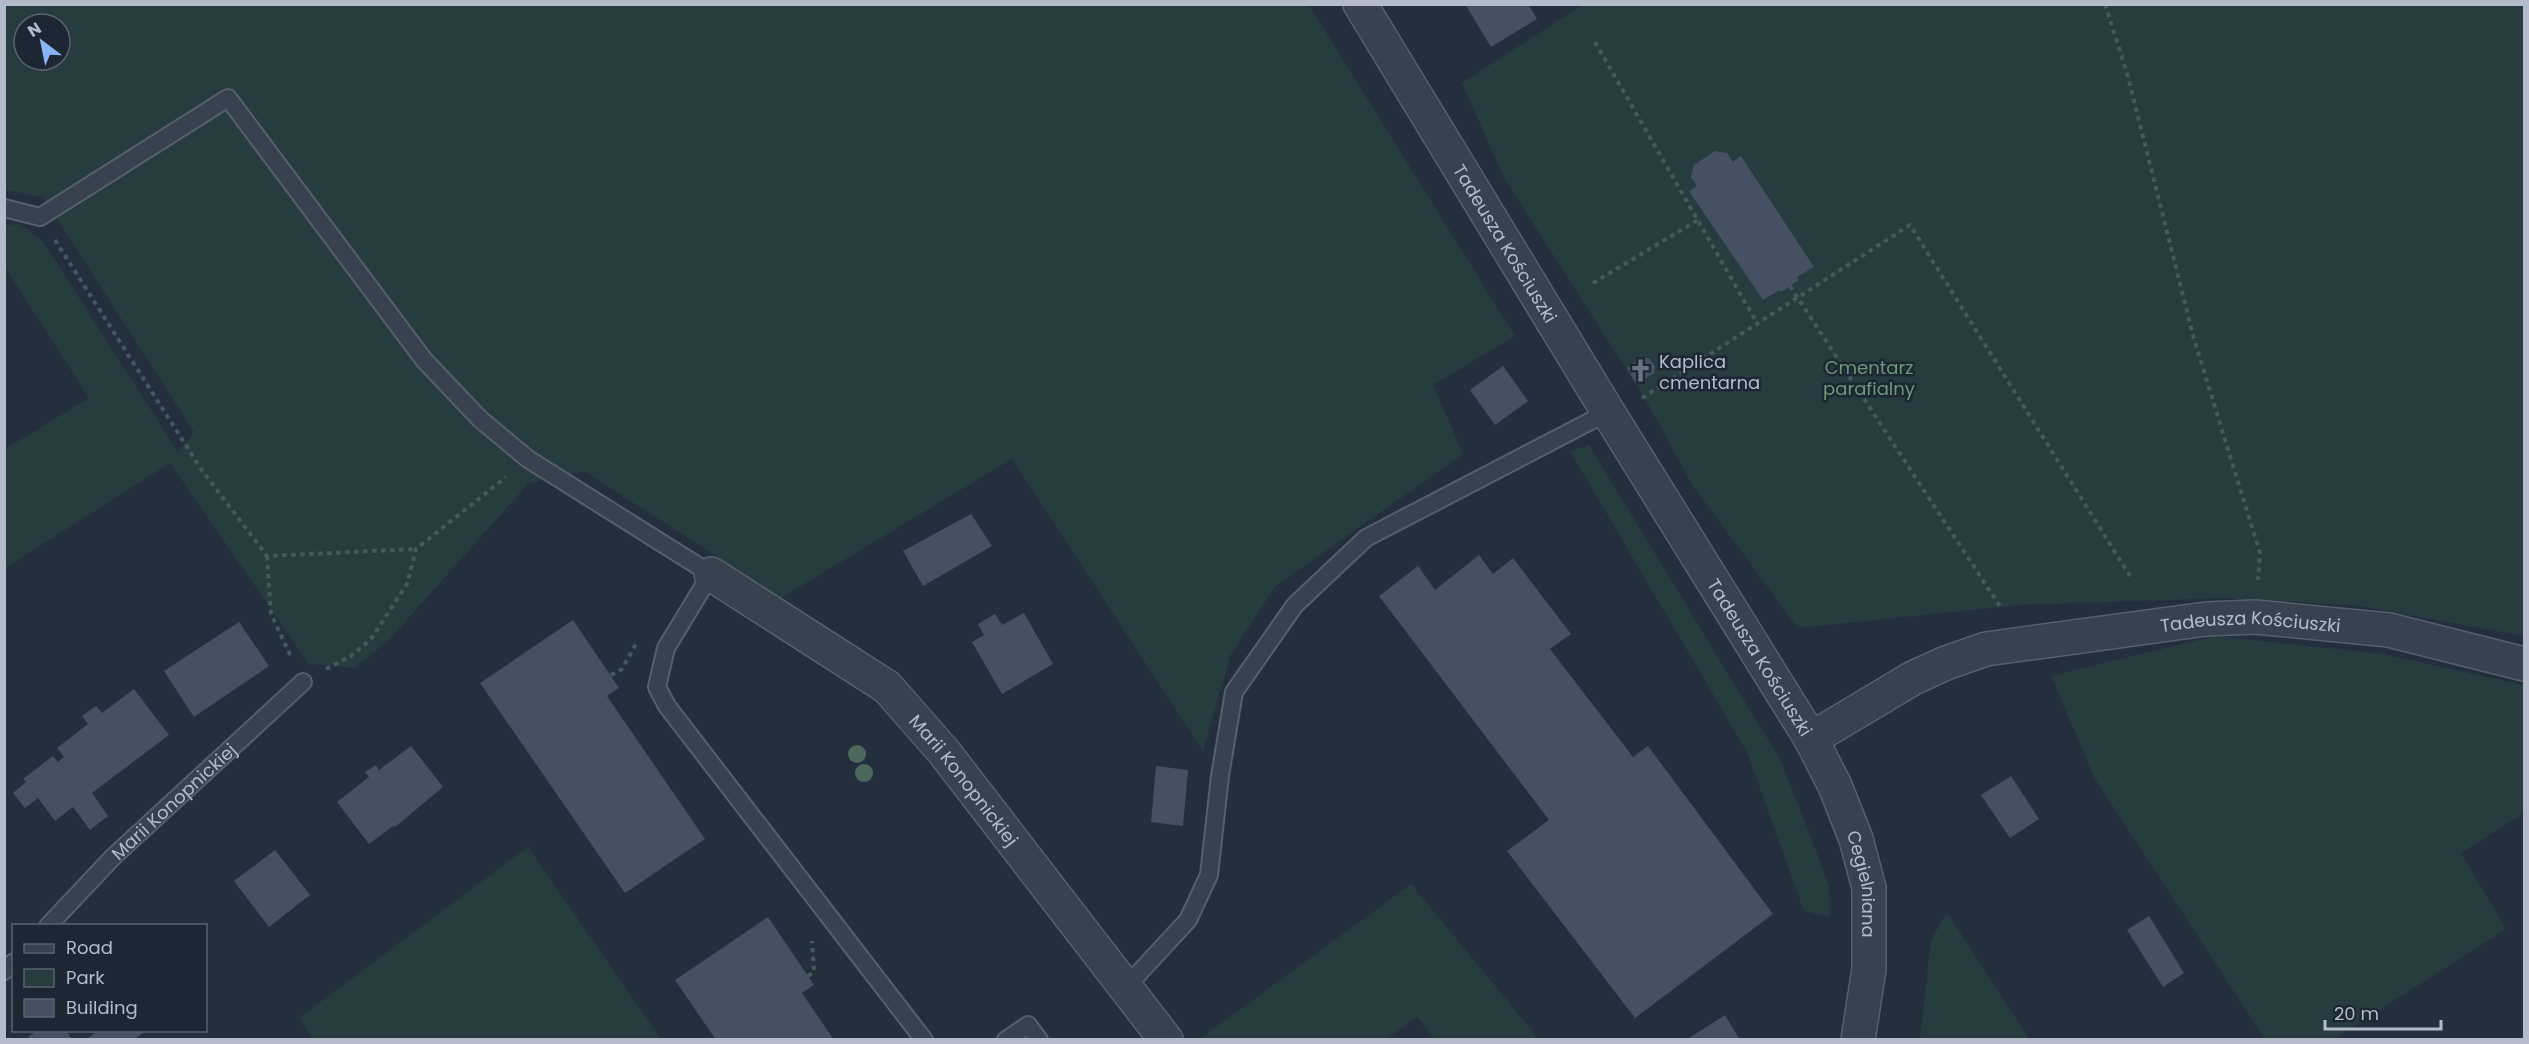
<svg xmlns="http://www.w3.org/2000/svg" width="2529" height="1044" font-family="Poppins,sans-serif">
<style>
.green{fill:#263c3f;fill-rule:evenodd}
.building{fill:#455162}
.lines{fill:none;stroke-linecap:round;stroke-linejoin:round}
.service-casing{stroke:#565f6c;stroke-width:20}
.minor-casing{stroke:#565f6c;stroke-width:36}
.path{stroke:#44595c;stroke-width:4;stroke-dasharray:4.5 4.5;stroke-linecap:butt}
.service{stroke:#38414e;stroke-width:16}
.minor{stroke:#38414e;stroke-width:33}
.tree{fill:#4b6a5d}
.labels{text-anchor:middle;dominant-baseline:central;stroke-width:5;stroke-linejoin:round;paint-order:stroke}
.street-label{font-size:18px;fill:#b4bcc9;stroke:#1d2633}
.poi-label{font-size:18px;fill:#b4bcc9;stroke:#1d2633;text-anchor:start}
.park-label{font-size:18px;fill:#6b9a76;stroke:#1d2633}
</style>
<rect width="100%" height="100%" fill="#242f3e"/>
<path class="green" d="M5 5H1309L1515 336 1433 385 1463 454 1275 587 1231 654 1203 751 1012 459 781 598 584 471 529 483 388 641 354 668 309 664 170 463 5 568V449L89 398 5 267V225L20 224 44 243 178 452 194 432 43 197 5 190ZM24 24H60V60H24Z
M1582 5H2524V636L2359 606 2226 598 2019 605 1798 628 1693 486 1644 397 1504 178 1462 83Z
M1589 445 1781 761 1829 885 1830 917 1804 911 1747 752 1570 451Z
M2215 636 2383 654 2524 685V813L2461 853 2506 929 2334 1039H2265L2095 779 2051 676Z
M528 847 661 1039H313L299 1018Z
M1411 884 1539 1039H1435L1417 1017 1387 1039 1202 1040 1201 1038Z
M1947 912 2029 1039H1920L1931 940Z"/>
<path class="building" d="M1465 4H1528L1537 19 1491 47Z
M1715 151 1727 153 1733 162 1741 156 1814 267 1797 277 1799 280 1781 292 1780 290 1763 300 1689 191 1697 186 1691 177 1694 165Z
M1644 357 1650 359 1655 367 1654 373 1636 384 1627 368Z
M1503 366 1528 401 1495 425 1470 390Z
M971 514 992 546 923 586 903 551Z
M1479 555 1493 574 1513 558 1571 634 1550 649 1633 757 1648 746 1773 914 1635 1018 1507 851 1549 820 1379 596 1418 566 1435 590Z
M1024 613 1053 664 1002 694 972 642 984 635 978 624 995 614 1002 625Z
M573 620 619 688 607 696 705 839 625 893 480 683Z
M239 622 269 666 194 717 164 671Z
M134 689 169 735 92 793 108 816 90 830 73 807 55 821 38 798 25 808 13 793 26 782 23 779 53 756 58 762 64 757 57 748 88 724 82 716 96 706 102 713Z
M411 746 443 787 395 827 393 826 369 844 337 802 369 777 365 772 376 765 379 770Z
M1156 766 1188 770 1183 826 1151 822Z
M2011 776 2039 819 2010 838 1981 795Z
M275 850 310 895 269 927 234 881Z
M2149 916 2184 973 2163 987 2127 930Z
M768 917 814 985 802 993 834 1040H716L675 980Z
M1725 1015 1740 1040H1686Z
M37 1030H66L72 1040H25Z
M98 1030H146L134 1040H86Z"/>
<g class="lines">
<defs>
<g id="service">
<path d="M4 208 40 217 228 98 424 360 480 419 528 459 711 574 666 648 657 687 667 706 924 1040"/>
<path id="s1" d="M48 926 113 857 303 682"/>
<path d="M4 971 14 962"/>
<path d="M1126 987 1188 920 1209 875 1220 776 1234 692 1295 605 1366 538 1608 412"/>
<path d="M1006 1040 1028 1025 1039 1040"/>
</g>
<g id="minor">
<path id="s2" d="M1360 4 1608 412 1811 739 1835 786 1856 839 1869 888V969L1858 1040"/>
<path id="s3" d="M711 574 887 687 944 752 1166 1040"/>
<path id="s4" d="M1811 739 1913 678 1946 663 1986 649 2206 619 2255 617 2389 630 2524 664"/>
</g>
</defs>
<use href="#service" class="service-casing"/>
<use href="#minor" class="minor-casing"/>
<path class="path" d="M2105 4 2127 73 2194 339 2260 553 2258 580
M1595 42 1757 323
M55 240 201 469 267 556 416 549
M1593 283 1698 220
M1790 286 2001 608
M1642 398 1910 225 2130 576
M267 556 271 614 292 659
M326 669 351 656 371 639 407 584 416 549 506 477
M611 675 622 669 637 642
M808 976 814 972 812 941"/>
<use href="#service" class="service"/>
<use href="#minor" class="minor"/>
</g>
<g class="tree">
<circle cx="857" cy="754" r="9"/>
<circle cx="864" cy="773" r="9"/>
</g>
<defs>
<symbol id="church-bare" viewBox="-9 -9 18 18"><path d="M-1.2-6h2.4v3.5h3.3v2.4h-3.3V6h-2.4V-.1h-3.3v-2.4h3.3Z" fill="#6b7280" stroke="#1d2633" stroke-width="2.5" paint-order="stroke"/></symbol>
</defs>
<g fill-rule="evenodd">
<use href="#church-bare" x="1624" y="354" width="33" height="33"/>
</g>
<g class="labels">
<g class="street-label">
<text stroke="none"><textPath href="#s2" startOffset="280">Tadeusza Kościuszki</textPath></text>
<text stroke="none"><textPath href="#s4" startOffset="464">Tadeusza Kościuszki</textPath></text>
<text stroke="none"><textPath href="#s2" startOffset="766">Tadeusza Kościuszki</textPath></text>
<text stroke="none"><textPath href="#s3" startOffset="330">Marii Konopnickiej</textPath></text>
<text stroke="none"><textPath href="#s1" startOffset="177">Marii Konopnickiej</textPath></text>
<text stroke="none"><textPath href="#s2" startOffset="1018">Cegielniana</textPath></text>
</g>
<g class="poi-label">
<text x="1659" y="361">Kaplica<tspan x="1659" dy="21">cmentarna</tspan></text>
</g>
<g class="park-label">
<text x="1869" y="367">Cmentarz<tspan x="1869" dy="21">parafialny</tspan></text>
</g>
</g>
<rect width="2529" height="1044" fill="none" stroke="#b4bcc9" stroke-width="12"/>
<rect x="12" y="924" width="195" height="108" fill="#1d2633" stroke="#59626f" stroke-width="1.5"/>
<rect x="24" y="944" width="30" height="9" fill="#38414e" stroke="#59626f" stroke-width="1.5"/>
<text x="66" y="954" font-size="18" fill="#b4bcc9">Road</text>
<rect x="24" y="969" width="30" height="18" fill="#263c3f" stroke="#59626f" stroke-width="1.5"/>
<text x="66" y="984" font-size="18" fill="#b4bcc9">Park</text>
<rect x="24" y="999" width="30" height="18" fill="#455162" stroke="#59626f" stroke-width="1.5"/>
<text x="66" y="1014" font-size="18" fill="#b4bcc9">Building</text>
<g transform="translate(42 42) rotate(328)"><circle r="28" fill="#1d2633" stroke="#59626f" stroke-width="1.5"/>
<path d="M0-4.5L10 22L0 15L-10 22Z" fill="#8ab4f8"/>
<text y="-9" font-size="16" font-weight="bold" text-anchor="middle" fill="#b4bcc9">N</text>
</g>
<path d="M2325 1020v9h116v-9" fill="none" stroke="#b4bcc9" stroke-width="3"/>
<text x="2334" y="1020" font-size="18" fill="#b4bcc9" stroke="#1d2633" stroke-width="4.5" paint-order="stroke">20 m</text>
</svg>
